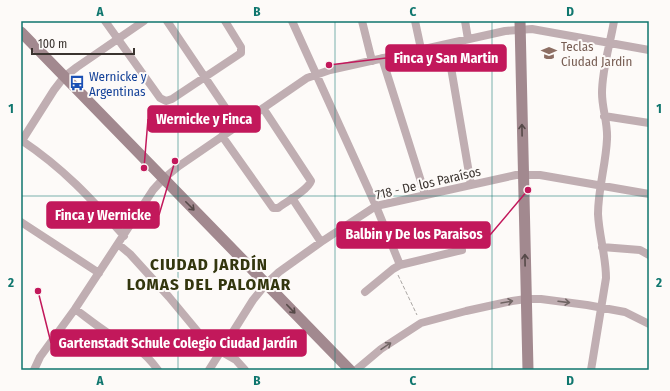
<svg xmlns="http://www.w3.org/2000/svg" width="670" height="391" font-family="'Fira Sans Condensed',sans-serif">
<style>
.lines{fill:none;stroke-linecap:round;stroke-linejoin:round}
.path{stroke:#aaa6a3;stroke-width:1;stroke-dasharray:4 2;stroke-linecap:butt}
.street{stroke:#c0aeb2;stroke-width:8}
.secondary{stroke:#a2898f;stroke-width:11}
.oneway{stroke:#554948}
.oneway2{stroke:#706564}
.grid{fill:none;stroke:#0f766e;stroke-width:1;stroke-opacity:0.55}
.labels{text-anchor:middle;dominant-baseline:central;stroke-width:4;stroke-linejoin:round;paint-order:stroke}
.education-label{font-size:13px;fill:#785e54;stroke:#fdfaf8;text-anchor:start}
.transit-label{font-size:13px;fill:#164399;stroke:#fdfaf8;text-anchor:start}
.street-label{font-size:13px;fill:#3b3430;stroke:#fdfaf8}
.district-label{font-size:17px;font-weight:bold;letter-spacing:1px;fill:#33360e;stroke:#fdfaf8}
.leader{fill:none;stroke:#c2185b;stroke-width:1.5}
.callout-dot{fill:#c2185b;stroke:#fdfaf8;stroke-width:1.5}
.callout{fill:#c2185b;stroke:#c2185b;stroke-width:1.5}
.callout-label{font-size:14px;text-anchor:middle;font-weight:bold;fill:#fff}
.neatline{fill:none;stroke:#0f766e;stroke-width:1.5}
.grid-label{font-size:13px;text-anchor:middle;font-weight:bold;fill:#0f766e}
</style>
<rect width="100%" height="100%" fill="#fdfaf8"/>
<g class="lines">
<path class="path" d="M398 275 417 315"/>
<path class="street" d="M105 21 160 98 166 101 172 99 241 53V47L225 21
M167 21 237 125
M292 21 376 206 400 265
M362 21 372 61
M415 21 421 49
M465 21 468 39
M447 44 471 185
M382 58 425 194
M604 116 649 123
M222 136 273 208H278C286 202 308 190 311 181L263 108
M21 140C63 168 91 198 124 236
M21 142 54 90 64 77 77 67 144 21
M292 198 321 242
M21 222 99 273
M118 244 130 254 169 297 208 344 236 360 245 370
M602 247 640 250 649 255
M365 292 393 269 400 265 462 250
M75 309C86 317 97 326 108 333 131 345 142 348 158 370
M34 370 40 357 75 309 153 190 163 179 179 166 307 78 330 70 505 31 532 29 649 50
M209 370 253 300 266 284 279 272 321 242 376 206 516 175H540L649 194
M356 370 381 349 421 323 466 311 512 301 526 299H541L587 305 625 312 649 324
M591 370 606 278C606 256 599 236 598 214 598 189 606 164 607 139 608 123 602 109 602 93 602 69 610 45 614 21"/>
<path class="secondary" d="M520 21 528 370
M21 32 350 370"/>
</g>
<defs><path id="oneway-shaft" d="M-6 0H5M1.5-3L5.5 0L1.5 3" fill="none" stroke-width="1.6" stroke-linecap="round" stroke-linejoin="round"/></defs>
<g class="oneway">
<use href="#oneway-shaft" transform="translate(522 130) rotate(-91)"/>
<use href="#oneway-shaft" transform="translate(190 206) rotate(45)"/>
<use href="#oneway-shaft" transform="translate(525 260) rotate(-91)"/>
<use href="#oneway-shaft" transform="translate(291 309) rotate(46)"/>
</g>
<g class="oneway2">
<use href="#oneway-shaft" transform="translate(507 302) rotate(-10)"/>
<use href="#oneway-shaft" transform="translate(564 302) rotate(7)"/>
<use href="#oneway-shaft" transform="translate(386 346) rotate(-34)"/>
</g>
<path class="grid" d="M178 21V370M335 21V370M492 21V370M21 196H649"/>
<defs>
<symbol id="school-bare" viewBox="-9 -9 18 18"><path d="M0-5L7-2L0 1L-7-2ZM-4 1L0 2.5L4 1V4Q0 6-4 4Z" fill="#8d6e63" stroke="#fdfaf8" stroke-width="2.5" paint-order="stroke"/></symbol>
<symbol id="bus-bare" viewBox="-9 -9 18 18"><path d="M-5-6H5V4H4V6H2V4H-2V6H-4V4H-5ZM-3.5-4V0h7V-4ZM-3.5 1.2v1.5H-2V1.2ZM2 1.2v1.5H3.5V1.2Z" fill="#1a4fb4" stroke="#fdfaf8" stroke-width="2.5" paint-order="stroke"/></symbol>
</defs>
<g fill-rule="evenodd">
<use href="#school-bare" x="538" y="42" width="22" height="22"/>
<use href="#bus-bare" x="66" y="72" width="22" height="22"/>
</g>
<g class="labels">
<g class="education-label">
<text x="561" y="46">Teclas<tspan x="561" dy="15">Ciudad Jardin</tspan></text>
</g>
<g class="transit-label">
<text x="89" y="76">Wernicke y<tspan x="89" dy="15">Argentinas</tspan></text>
</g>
<g class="street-label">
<text transform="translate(428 183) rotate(-13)">718 - De los Paraísos</text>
</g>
<g class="district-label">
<text x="209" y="264">CIUDAD JARDÍN<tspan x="209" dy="20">LOMAS DEL PALOMAR</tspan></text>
</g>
</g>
<path class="leader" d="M329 65L386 58M144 168L148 119M175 161L159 215M528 190L490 235M38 291L51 343"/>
<g class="callout-dot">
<circle cx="329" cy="65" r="4"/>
<circle cx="144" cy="168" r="4"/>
<circle cx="175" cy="161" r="4"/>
<circle cx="528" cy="190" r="4"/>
<circle cx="38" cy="291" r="4"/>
</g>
<g class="callout">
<rect x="386" y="45" width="120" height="26" rx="4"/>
<rect x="148" y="106" width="112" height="26" rx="4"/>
<rect x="47" y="202" width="112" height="26" rx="4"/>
<rect x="337" y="222" width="153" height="26" rx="4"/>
<rect x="51" y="330" width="255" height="26" rx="4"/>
</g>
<g class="callout-label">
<text x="446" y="63">Finca y San Martin</text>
<text x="204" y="124">Wernicke y Finca</text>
<text x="103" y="220">Finca y Wernicke</text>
<text x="414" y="239">Balbin y De los Paraisos</text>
<text x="178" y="348">Gartenstadt Schule Colegio Ciudad Jardín</text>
</g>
<rect width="670" height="391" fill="none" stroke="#fdfaf8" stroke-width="44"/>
<path d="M32 48v6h102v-6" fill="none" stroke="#3b3430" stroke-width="2"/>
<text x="38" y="48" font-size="12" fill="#3b3430" stroke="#fdfaf8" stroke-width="3" paint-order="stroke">100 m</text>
<rect x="22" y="22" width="626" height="347" class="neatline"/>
<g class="grid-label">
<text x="100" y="16">A</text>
<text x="257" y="16">B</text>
<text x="413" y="16">C</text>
<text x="570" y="16">D</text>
<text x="11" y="113">1</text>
<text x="659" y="113">1</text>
<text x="11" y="287">2</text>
<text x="659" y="287">2</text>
<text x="100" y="385">A</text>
<text x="257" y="385">B</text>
<text x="413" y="385">C</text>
<text x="570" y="385">D</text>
</g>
</svg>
